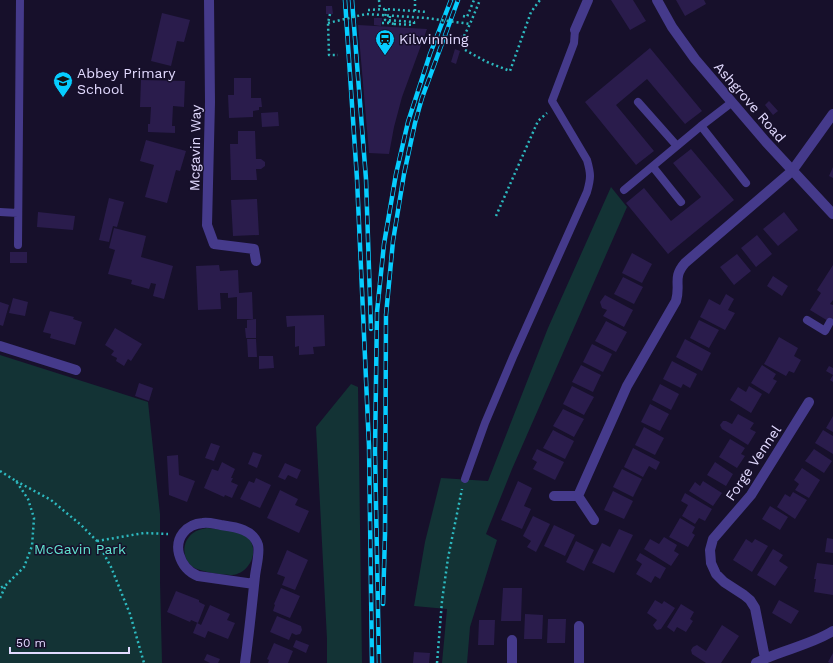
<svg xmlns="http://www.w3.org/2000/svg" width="833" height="663" font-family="'Work Sans',sans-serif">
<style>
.green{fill:#133335}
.building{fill:#2a1c4c}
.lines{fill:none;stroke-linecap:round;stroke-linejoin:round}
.path{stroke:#2dbac0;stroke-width:2.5;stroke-dasharray:2 3;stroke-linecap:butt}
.service{stroke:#453a8b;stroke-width:8}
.minor{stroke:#453a8b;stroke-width:10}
.rail-casing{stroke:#06cdff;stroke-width:4.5}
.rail{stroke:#17102b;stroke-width:3;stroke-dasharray:9;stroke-linecap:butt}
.path-bridge{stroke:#2dbac0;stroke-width:2.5;stroke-dasharray:2 3;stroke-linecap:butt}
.labels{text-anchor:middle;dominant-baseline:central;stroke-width:3;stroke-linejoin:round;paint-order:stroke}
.poi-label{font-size:14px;fill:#e2daff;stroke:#17102b;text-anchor:start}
.street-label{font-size:14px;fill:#e2daff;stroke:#17102b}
.park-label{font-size:14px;fill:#61e4d0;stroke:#17102b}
</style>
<rect width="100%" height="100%" fill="#17102b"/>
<path class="green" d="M611 187 627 207 512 469 486 534 497 540 470 627 467 663H442L447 609 414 606 425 542 441 478 488 481 548 328Z
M0 355 148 402 160 514V582L162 663H0Z
M351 384 358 387 362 663H327V639L316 427Z
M207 528C219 530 235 528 246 536 261 548 251 573 232 575 224 575 200 572 193 567 182 559 181 542 193 533 197 530 202 529 207 528Z"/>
<path class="building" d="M611 0H633L646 21 630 30Z
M676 0H704L706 4 685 16Z
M326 6H332L333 14H326Z
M162 13 190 20 184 42 177 41 171 66 151 61Z
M374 18H382L381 26 374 25Z
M358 25 427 29 402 97 394 127 389 154 369 153Z
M461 35 469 38 466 44 459 41Z
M650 48 702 111 685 124 647 79 616 105 654 151 636 165 585 102Z
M455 49 460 51 456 64 451 62Z
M234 78H251V98H261L262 107H259V110L253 111V117L229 118 228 95H234Z
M141 80 185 81 184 107 173 106 172 126H175V133L148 132V124H150L151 107H140Z
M769 101 778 111 773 115 765 105Z
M278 112 279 126 262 127 261 113Z
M238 131H255L256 159H261L265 162V166L261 169H256L257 180H231L230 144H238Z
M146 140 186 151 180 171 176 170 167 203 145 197 154 165 140 161Z
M691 149 734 200 668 254 626 203 644 188 671 221 701 197 673 163Z
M833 167V178L829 176Z
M109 198 124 202 117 227 113 226 109 242 99 240Z
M257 199 259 235 233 236 231 200Z
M38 212 75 216 73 230 37 227Z
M784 212 798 230 778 246 763 229Z
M114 228 146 236 141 257 173 266 164 299 153 296 156 284 151 283 149 289 131 284 132 280 108 274 115 250 109 248Z
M757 235 772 254 756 267 741 248Z
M10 252H27V263H10Z
M632 253 652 264 642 283 622 273Z
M737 254 751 271 734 285 720 267Z
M219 265 220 271 238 270 239 293 252 292 253 319H237V297L228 298V293H220L221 309 198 310 196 266Z
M833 265V300L830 304 833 305V324L810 310 821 293 817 290Z
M773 276 788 286 782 296 767 286Z
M623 277 643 287 634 304 614 294Z
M726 294 734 299 728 310 735 313 725 330 700 317 709 299 720 305Z
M605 295 633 310 624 327 603 316 607 310 602 308 600 302Z
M13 298 28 302 25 316 9 313Z
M0 302 9 305 3 326 0 325Z
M50 311 74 317 73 319 82 322 75 345 50 338 51 334 43 332Z
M324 315 325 346 313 347 314 354 299 355V346L295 347V326L287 327 286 316Z
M256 319V338H246L245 328H247V320Z
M699 320 719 330 709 348 690 338Z
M606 321 627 332 616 352 595 341Z
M115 328 142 344 131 361 128 359 124 366 116 361 117 358 111 355 114 351 105 345Z
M779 337 798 348 794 356 801 360 794 373 789 371 786 376 764 364Z
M247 339H256L257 357H248Z
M685 339 711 353 702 371 676 357Z
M592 344 612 354 603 372 583 362Z
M259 356H273L274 368 259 369Z
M672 361 697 374 690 388 683 384 681 388 663 379Z
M581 365 601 375 593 392 572 382Z
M762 365 776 374 773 379 777 381 769 394 751 383Z
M829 366 833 368V382L830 380 833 375 826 371Z
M139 383 153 388 149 401 135 396Z
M660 384 679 394 671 410 652 400Z
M572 386 594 397 584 415 563 404Z
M749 386 762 394 751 413 730 400 738 387 746 392Z
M650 404 669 414 660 431 641 422Z
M563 409 584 419 574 437 553 426Z
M738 414 754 423 750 429 756 432 748 445 722 429 720 425 723 421H726L732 424Z
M833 416V432L826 428Z
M644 427 664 438 655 455 635 445Z
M553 430 574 441 565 459 543 448Z
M823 430 833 436V454L815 443Z
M730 439 745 448 741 454 745 456 737 468 719 457Z
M211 443 220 446 214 461 205 458Z
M633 448 660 462 656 470 649 466 643 477 624 467Z
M537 449 564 462 555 480 533 469 537 462 532 459Z
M814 449 832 461 824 473 805 461Z
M253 452 262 455 257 468 248 464Z
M178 455 179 475 195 481 187 502 169 495 167 456Z
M222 462 235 469 231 478H233L231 482 238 485 232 498 225 495 224 497 204 488 212 469 218 471Z
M715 462 733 474 726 486 707 475Z
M285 463 301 470 297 479 288 475 285 480 278 477Z
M802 468 820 480 809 498 795 490 799 484 794 480Z
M622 469 642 479 633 497 613 487Z
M256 478 271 485 260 508 240 499 249 481 254 483Z
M518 481 532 488 524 506 531 509 522 529 501 520Z
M703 481 722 493 713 506 689 491 695 482 700 486Z
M280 490 298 499 295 505 309 511 299 533 267 518Z
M613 491 633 501 624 519 604 510Z
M793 492 807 500 795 519 777 507 785 494 790 497Z
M685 493 712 509 705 521 699 518 695 524 682 516 688 505 681 501Z
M770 506 788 517 780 530 762 519Z
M533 516 550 524 536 552 527 547 531 541 523 536Z
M680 518 695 527 692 533 695 535 688 547 669 537Z
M554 525 575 535 565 556 544 546Z
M619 529 633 535 614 573 592 563 602 543 610 547Z
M664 537 677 545 674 551 679 554 671 566 644 549 650 539 659 544Z
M827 538 833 539V553L825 552Z
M746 539 752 543 755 539 768 546 752 572 733 560Z
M576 541 594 550 584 571 566 562Z
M773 549 783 555 779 561 788 567 775 586 757 575Z
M287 550 308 560 295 590 282 585 285 577 277 574Z
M640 553 666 568 660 579 655 576 651 583 636 574 642 564 636 560Z
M817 563 833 565V595L814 592 816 579H814Z
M281 588 300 596 290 618 273 611 275 605 274 604Z
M503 588H522L521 621H501Z
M176 591 199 600V602L205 605 198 623 191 620 190 622 167 612Z
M655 600 662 604 664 601 675 608 661 629 657 630 655 628 653 625 657 620 647 613Z
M779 600 799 611 791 624 772 613Z
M681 604 694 612 690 619 693 621 686 632 677 627 674 632 667 627Z
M210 605 230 614 227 620 235 623 228 639 208 631 205 638 193 633 197 623 201 625Z
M525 614 543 615 542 639H524Z
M277 616 301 626 302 630 300 634 296 635 292 633 289 640 270 632Z
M548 619H566L565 643H547Z
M479 620H495L494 645H478Z
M722 625 739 636 721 663H706L692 654 691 650 693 647 697 645 706 651Z
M296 640 309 645 306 653 293 647Z
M274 643 293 651 288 663H268L269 660 267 659Z
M414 652 430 653 429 663H413Z
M833 653V663H830L828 662Z
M207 654 220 659 218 663H210L204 660Z"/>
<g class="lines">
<path class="path" d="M379 0 380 9
M386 9 385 20 414 22V25
M368 10 386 9 427 12
M415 11V0
M330 14 328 23 329 55H338
M463 16 467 17 474 0
M382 23H389
M394 24 414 25
M464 36 470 24 480 0
M465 50 487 62 510 71 531 12 540 0
M496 216 538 121 547 113
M0 471 16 481 28 499 34 518 32 546 24 567 6 585 0 588
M16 481 51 500 81 525 97 541 111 567 130 614 144 663
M97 541 144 533 168 534
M0 598 6 585
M437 663 442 601 448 558 462 489"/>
<path class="service" d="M638 102 677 146
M701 126 746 183
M653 167 681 202
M624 190 701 126 731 103
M0 212 18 213
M18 245 20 0
M807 320 825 331 830 322
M465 479 485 423 513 357 587 192C591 178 591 174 587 160L552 101 574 43 575 30"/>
<path class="minor" d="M209 0 210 102 207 225 214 244 254 249 256 261
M657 0 672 27 695 59 766 142 833 214
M575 30 588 0
M0 346 76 370
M554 496H578L594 520
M578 496 627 386 676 301C681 284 672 278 685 263L792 171 833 114
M765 658 755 608 750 600 744 595 724 582 716 574 711 563 710 550 713 539 751 495 809 402
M245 663C249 634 252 605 255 576 256 567 260 553 258 545 253 529 235 527 221 525 215 524 208 522 203 523 186 524 175 538 179 554 182 565 188 572 198 576L254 584
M512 663V640
M579 663V626
M756 663C780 650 809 646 833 631"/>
<defs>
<path id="rail" d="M345 0 357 179 369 446 372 663
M352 0 366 179 371 329
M383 604 385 534 386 315 393 241 404 174 415 123 422 98 458 0
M379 663 375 451 377 312 384 244 396 174 408 122 430 54 451 0"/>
</defs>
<use href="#rail" class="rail-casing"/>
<use href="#rail" class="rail"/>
<path class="path-bridge" d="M390 16 389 23 394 24
M328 23 366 14 426 18 470 24"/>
</g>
<defs>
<symbol id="station-pin" viewBox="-11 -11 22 30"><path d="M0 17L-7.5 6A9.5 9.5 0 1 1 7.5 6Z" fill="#06cdff" stroke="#17102b"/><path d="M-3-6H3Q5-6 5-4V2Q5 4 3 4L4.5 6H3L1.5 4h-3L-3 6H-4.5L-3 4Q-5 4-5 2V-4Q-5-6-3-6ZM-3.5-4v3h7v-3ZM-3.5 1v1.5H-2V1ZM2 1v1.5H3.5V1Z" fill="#111"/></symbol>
<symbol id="school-pin" viewBox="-11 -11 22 30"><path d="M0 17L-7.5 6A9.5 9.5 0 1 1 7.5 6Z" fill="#06cdff" stroke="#17102b"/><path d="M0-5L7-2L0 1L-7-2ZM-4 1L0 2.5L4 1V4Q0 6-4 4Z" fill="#111"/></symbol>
</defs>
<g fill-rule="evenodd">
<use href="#station-pin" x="374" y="28" width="22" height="30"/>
<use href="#school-pin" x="52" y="70" width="22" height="30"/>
</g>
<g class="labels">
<g class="poi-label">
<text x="399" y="39">Kilwinning</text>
<text x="77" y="73">Abbey Primary<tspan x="77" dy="16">School</tspan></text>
</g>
<g class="street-label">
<text transform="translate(750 102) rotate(49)">Ashgrove Road</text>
<text transform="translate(195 148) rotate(-89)">Mcgavin Way</text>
<text transform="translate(753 463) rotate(-56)">Forge Vennel</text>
</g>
<g class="park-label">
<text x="80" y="549">McGavin Park</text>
</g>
</g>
<path d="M10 647v6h119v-6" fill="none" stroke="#e2daff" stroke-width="2"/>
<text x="16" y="647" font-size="12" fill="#e2daff" stroke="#17102b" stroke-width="3" paint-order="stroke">50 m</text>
</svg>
